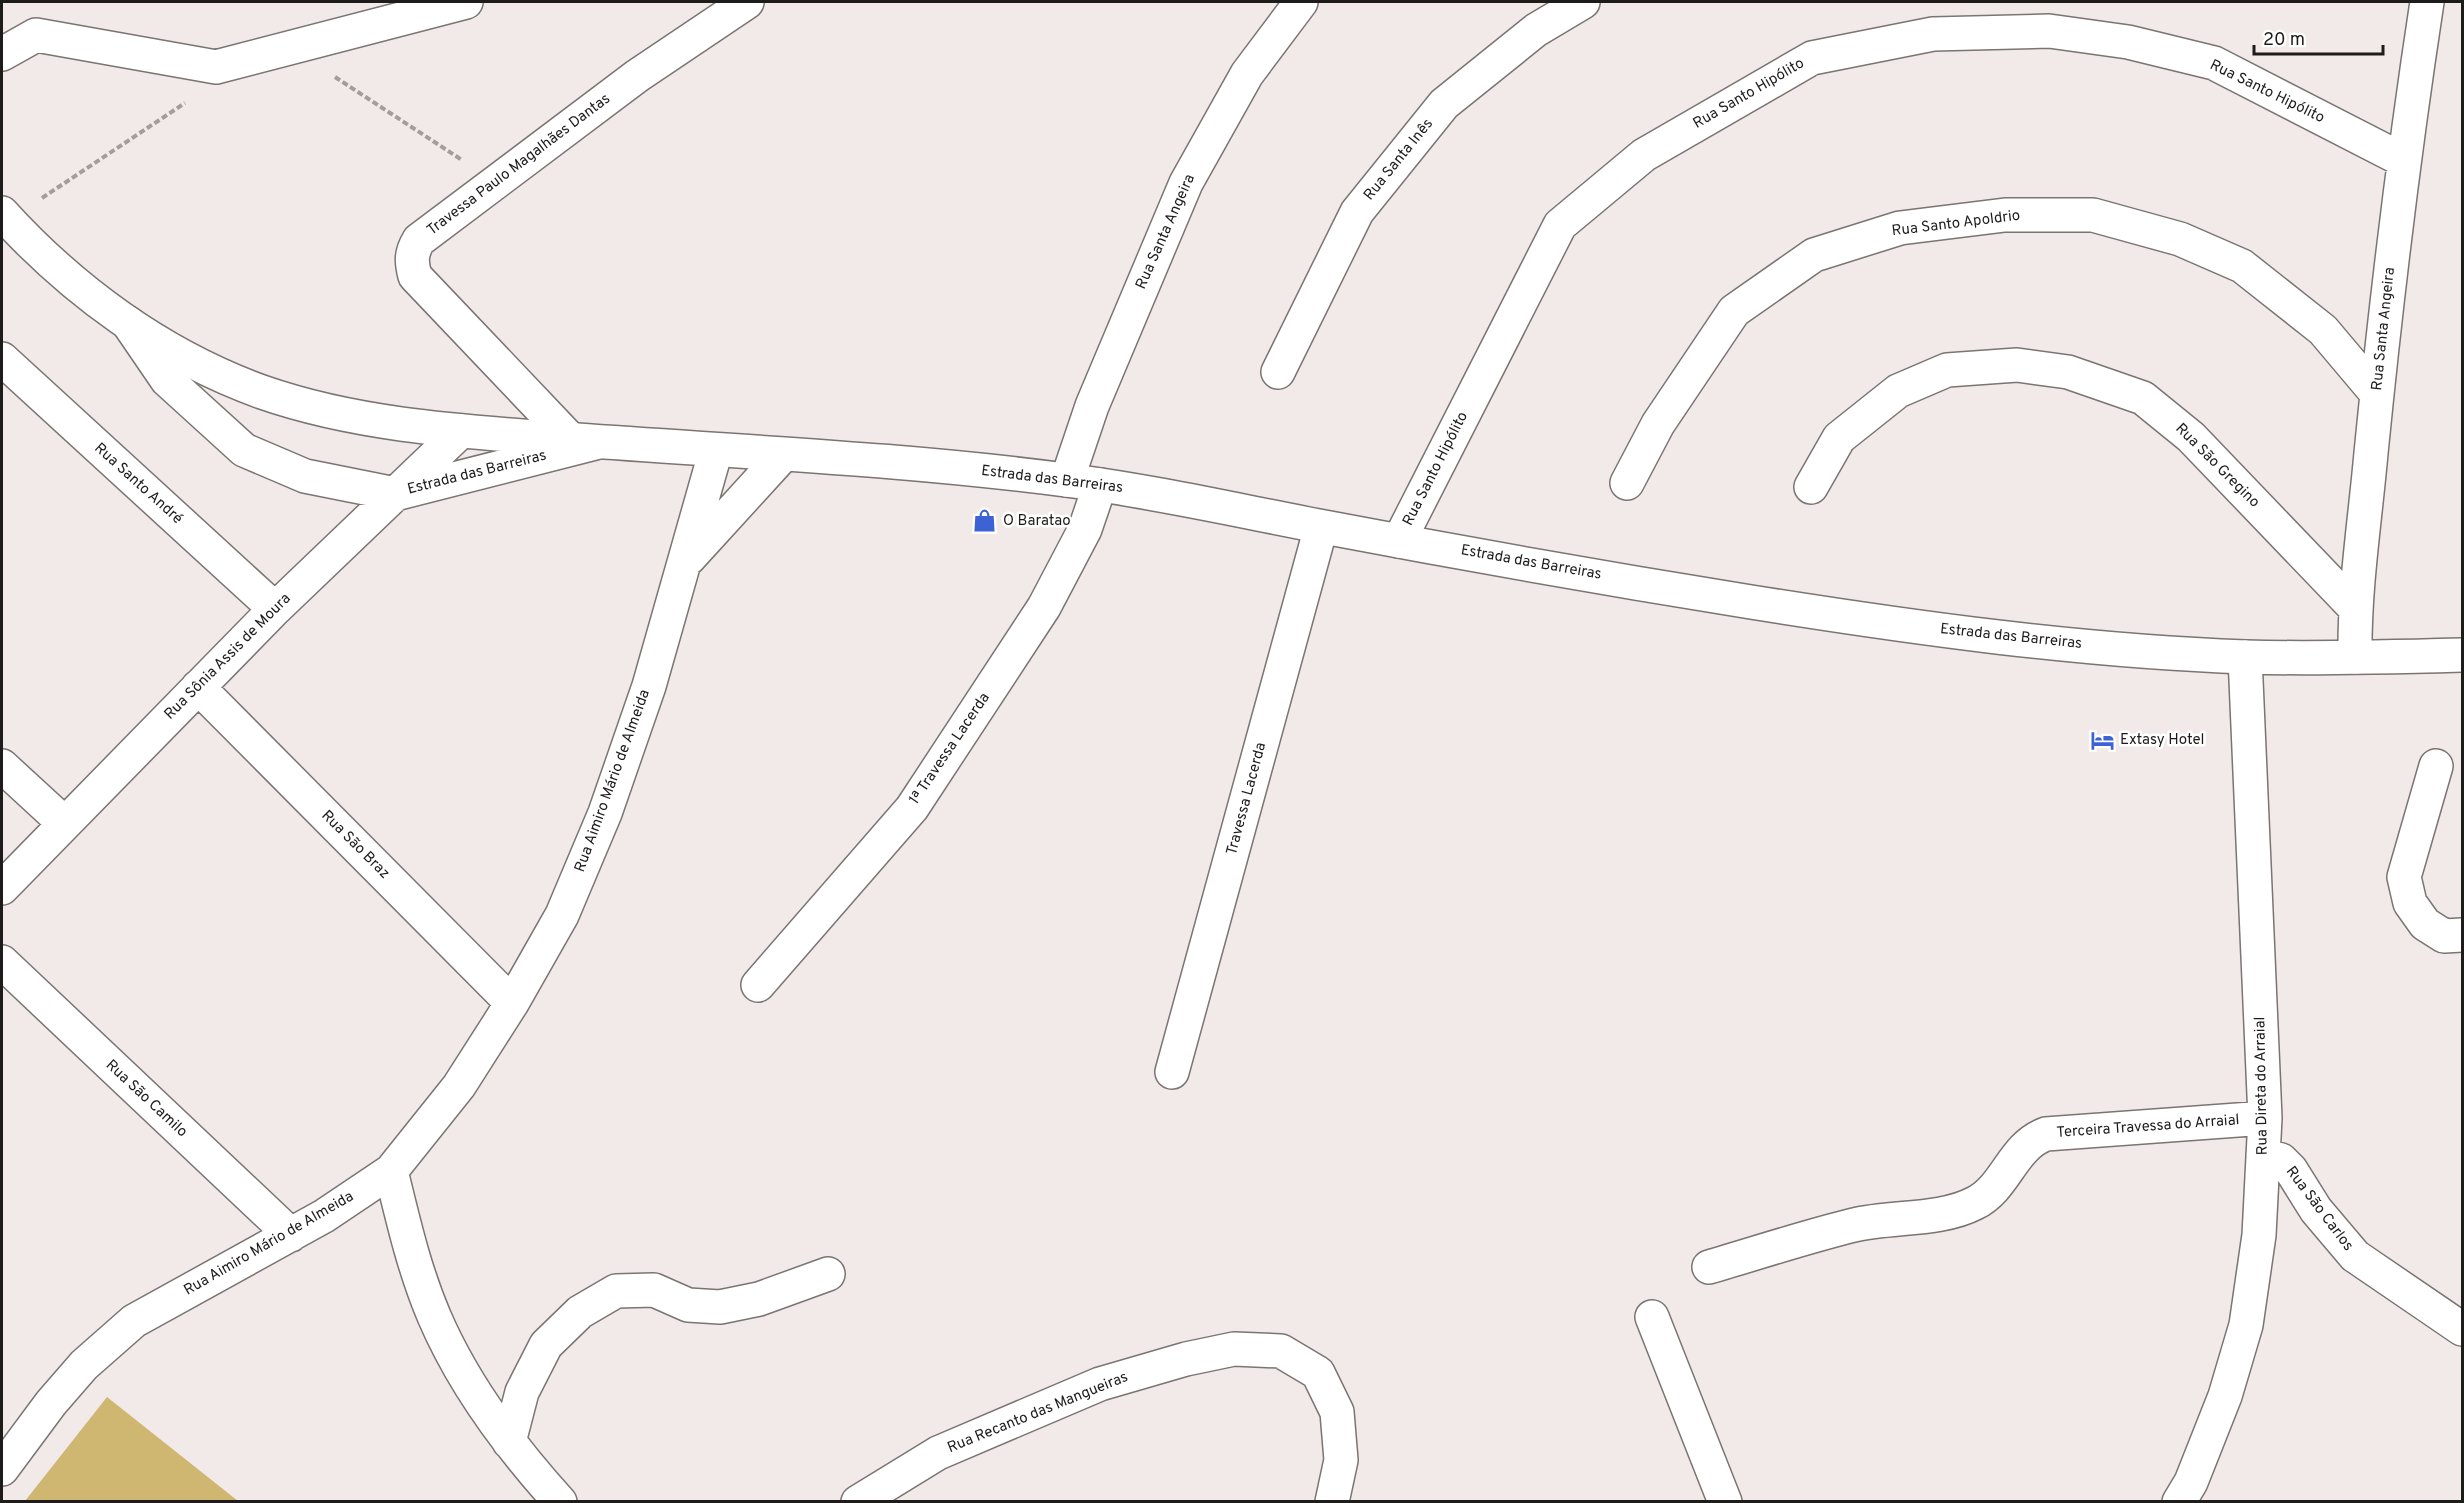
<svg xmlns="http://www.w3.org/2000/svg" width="2464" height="1503" font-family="Overpass,sans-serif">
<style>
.green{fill:#cfb772}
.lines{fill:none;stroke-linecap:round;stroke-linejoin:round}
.minor-casing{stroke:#7a7472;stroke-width:36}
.major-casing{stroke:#7a7472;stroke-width:36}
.path{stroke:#a39e9d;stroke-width:4;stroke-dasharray:6 3;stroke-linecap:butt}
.minor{stroke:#fff;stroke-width:33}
.major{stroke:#fff;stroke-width:33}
.labels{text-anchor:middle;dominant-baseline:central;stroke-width:5;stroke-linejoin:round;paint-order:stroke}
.street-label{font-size:15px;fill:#1e1b1b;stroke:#fff}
.poi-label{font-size:15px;fill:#1e1b1b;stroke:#fff;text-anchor:start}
</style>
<rect width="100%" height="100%" fill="#f1eae8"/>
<path class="green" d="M107 1397 238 1501H25Z"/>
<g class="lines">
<defs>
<path id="minor" d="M2 54 36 35 216 67 466 2
M128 323 167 380 244 450 305 476 395 494 595 443
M2 359 275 609
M1278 372 1357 212 1444 104 1536 30 1583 2
M570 439 415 276C411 261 411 253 419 240L637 76 747 2
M1067 480 1092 406 1186 183 1247 74 1301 2
M1627 483 1658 424 1734 311 1814 255 1900 228 2005 215H2093L2180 239 2242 266 2323 330 2377 394
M1811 487 1839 438 1898 391 1947 370 2017 365 2068 372 2143 398 2191 437 2355 608
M1399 541 1560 225 1644 155 1812 58 1933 34 2049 31 2128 42 2214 63 2403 160
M689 558 783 455
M2355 657C2354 589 2365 521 2371 453 2386 302 2404 152 2427 2
M198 687 512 1003
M2 766 64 823
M2436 766 2404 877 2410 903 2425 924 2444 936 2462 935
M2 888 275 609 461 431
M2 962 291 1235
M758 985 912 808 1044 607 1085 529 1100 485
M1172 1072 1321 527
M2263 1155 2281 1160 2291 1170 2316 1210 2355 1256 2462 1329
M391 1171C403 1220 414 1269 434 1316 463 1384 510 1447 560 1502
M1709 1267C1757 1253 1805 1237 1854 1225 1892 1216 1941 1221 1975 1203 2006 1188 2012 1146 2046 1134L2265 1118
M1652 1317 1725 1502
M509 1442 522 1392 546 1345 580 1312 616 1291 654 1290 688 1305 720 1307 759 1299 828 1274
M2 1469 51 1403 84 1365 134 1321 324 1216 391 1171 459 1086 512 1003 562 915 605 813 649 686 716 450
M858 1502 938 1453 1100 1384 1186 1359 1234 1349 1281 1351 1318 1373 1337 1412 1341 1460 1332 1502
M2179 1502 2191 1482 2225 1396 2246 1325 2259 1235 2265 1118 2245 657"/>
<path id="major" d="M2 213C73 291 162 356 262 392 362 427 472 432 577 440 742 452 908 459 1073 481 1157 492 1240 511 1324 527 1466 554 1608 579 1751 602 1914 628 2080 651 2246 657 2318 659 2390 657 2462 655"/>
</defs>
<use href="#minor" class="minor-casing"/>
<use href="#major" class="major-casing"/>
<path class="path" d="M335 77 462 160
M42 198 185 103"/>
<use href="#minor" class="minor"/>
<use href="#major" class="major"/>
</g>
<defs>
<symbol id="shop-bare" viewBox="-9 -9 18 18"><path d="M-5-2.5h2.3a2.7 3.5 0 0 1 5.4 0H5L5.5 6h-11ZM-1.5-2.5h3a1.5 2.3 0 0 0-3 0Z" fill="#3c62d3" stroke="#fff" stroke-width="2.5" paint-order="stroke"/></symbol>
<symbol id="hotel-bare" viewBox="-9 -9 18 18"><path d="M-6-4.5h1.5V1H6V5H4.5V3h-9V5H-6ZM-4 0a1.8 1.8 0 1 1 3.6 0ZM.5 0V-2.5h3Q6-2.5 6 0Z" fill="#3c62d3" stroke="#fff" stroke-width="2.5" paint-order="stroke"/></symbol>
</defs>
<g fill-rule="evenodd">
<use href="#shop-bare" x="968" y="504" width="33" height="33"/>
<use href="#hotel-bare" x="2086" y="724" width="33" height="33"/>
</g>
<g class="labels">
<g class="street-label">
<text transform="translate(2267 92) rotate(26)">Rua Santo Hipólito</text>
<text transform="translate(1749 94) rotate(-30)">Rua Santo Hipólito</text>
<text transform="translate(1399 160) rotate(-51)">Rua Santa Inês</text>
<text transform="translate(519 165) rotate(-37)">Travessa Paulo Magalhães Dantas</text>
<text transform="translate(1956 224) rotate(-7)">Rua Santo Apoldrio</text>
<text transform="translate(1166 232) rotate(-66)">Rua Santa Angeira</text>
<text transform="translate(2384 329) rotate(-84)">Rua Santa Angeira</text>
<text transform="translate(2217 466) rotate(45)">Rua São Gregino</text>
<text transform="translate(1436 469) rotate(-63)">Rua Santo Hipólito</text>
<text transform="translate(477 473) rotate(-14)">Estrada das Barreiras</text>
<text transform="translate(1052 480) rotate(7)">Estrada das Barreiras</text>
<text transform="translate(138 484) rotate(42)">Rua Santo André</text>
<text transform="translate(1531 563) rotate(10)">Estrada das Barreiras</text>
<text transform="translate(2011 637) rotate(6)">Estrada das Barreiras</text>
<text transform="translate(228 657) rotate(-45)">Rua Sônia Assis de Moura</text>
<text transform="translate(950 749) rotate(-56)">1ª Travessa Lacerda</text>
<text transform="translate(613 781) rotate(-70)">Rua Aimiro Mário de Almeida</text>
<text transform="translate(1247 799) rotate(-75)">Travessa Lacerda</text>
<text transform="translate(355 845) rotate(45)">Rua São Braz</text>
<text transform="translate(2262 1086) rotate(-91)">Rua Direta do Arraial</text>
<text transform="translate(146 1099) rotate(43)">Rua São Camilo</text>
<text transform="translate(2148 1127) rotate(-4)">Terceira Travessa do Arraial</text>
<text transform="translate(2319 1209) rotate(53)">Rua São Carlos</text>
<text transform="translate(269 1244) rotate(-30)">Rua Aimiro Mário de Almeida</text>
<text transform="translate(1038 1413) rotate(-22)">Rua Recanto das Mangueiras</text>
</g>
<g class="poi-label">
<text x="1003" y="521">O Baratao</text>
<text x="2120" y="740">Extasy Hotel</text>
</g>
</g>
<rect width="2464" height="1503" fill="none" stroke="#1e1b1b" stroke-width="6"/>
<path d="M2254 45v9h129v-9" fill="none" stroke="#1e1b1b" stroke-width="3"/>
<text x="2263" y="45" font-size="18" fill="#1e1b1b" stroke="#ffffff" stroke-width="4.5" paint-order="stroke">20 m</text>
</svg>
